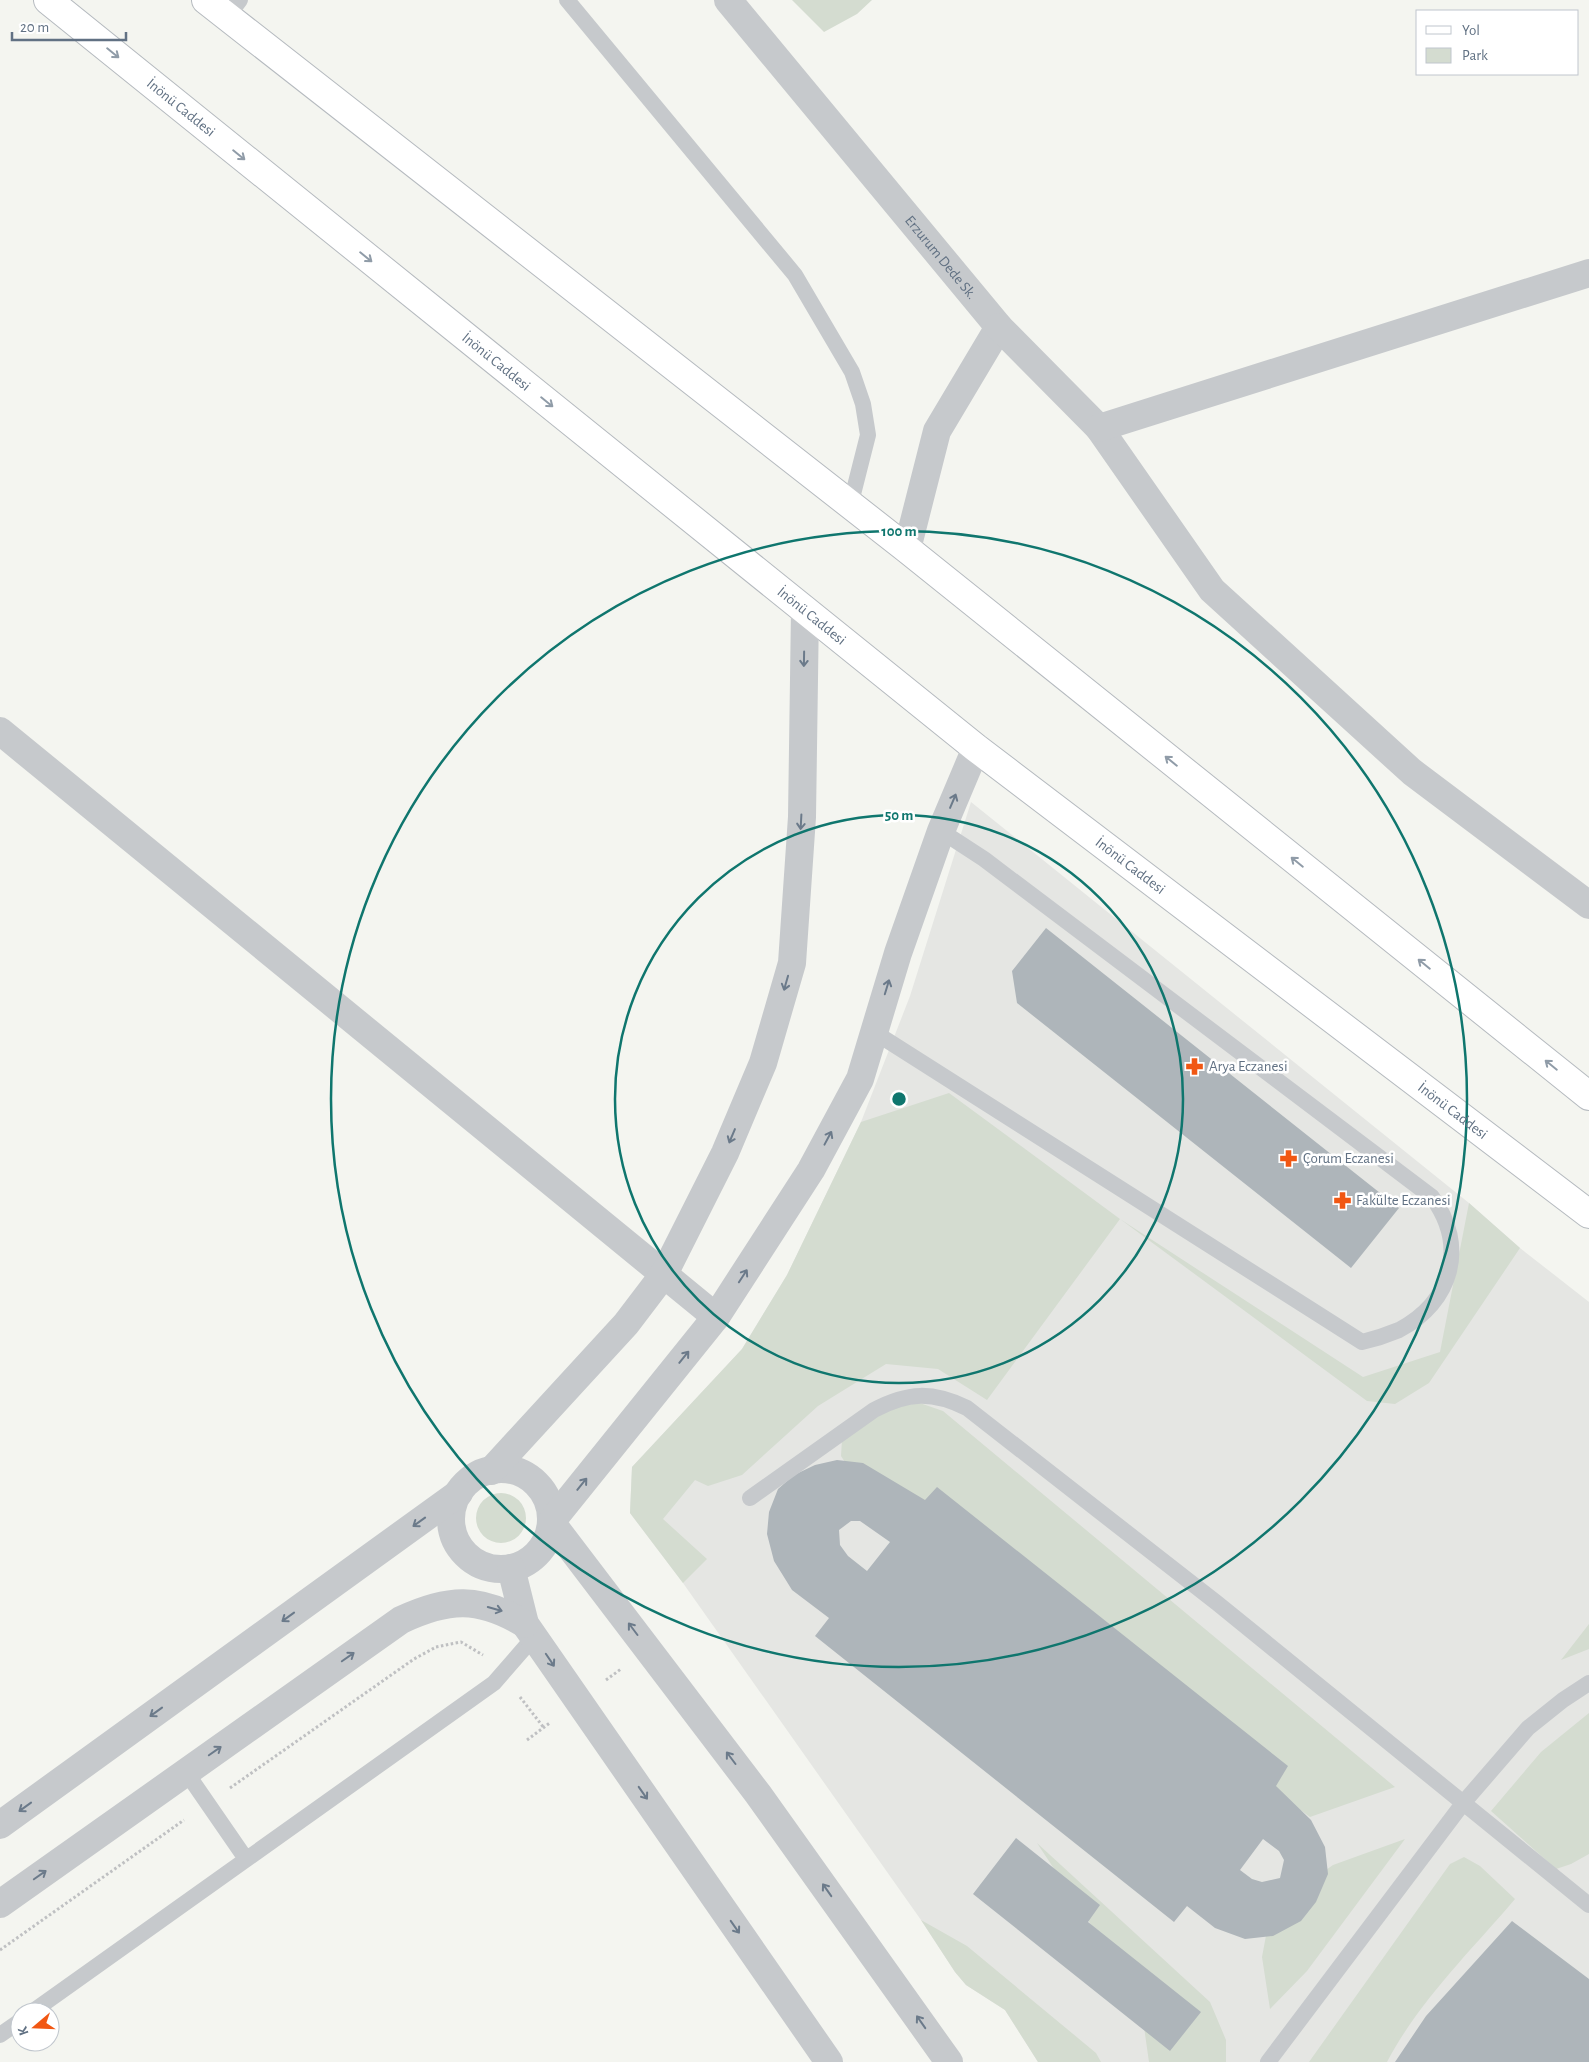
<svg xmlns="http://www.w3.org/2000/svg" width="1589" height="2062" font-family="'Alegreya Sans',sans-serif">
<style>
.built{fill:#e5e6e3}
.green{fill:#d4dcd0}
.building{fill:#aeb5ba;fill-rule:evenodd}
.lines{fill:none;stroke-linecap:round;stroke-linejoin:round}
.secondary-casing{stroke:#b5babf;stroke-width:30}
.path{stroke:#bfc0c2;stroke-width:3;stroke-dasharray:2.5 2.5;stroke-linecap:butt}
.lane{stroke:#c6c9cc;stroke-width:16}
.street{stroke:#c6c9cc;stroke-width:28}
.secondary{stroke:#fff;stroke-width:28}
.oneway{stroke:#909ca8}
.oneway2{stroke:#6b7a8a}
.ring{fill:none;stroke:#0f766e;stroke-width:2.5}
.labels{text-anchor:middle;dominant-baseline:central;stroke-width:5;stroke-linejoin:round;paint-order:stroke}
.street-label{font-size:15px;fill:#617183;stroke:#fff}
.poi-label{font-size:15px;fill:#617183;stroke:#fff;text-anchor:start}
.centre{fill:#0f766e;stroke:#fff;stroke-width:2.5}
.ring-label{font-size:15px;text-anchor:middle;font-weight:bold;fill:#0f766e;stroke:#fff;stroke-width:5;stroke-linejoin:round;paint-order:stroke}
</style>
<rect width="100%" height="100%" fill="#f4f5f0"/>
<path class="built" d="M971 802 1469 1203 1520 1248 1589 1302V2062H1038L1005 2010 966 1985 955 1972 921 1920 683 1583 630 1513 632 1467 742 1349 787 1275 861 1122 910 996Z"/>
<path class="green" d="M792 0H872L857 14 824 32Z
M949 1093 1120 1219 1363 1377 1440 1352 1469 1203 1520 1248 1429 1383 1395 1404 1367 1401 1120 1219 987 1400 938 1369 886 1364 818 1406 742 1475 708 1486 695 1480 663 1519 707 1559 683 1583 630 1513 632 1467 742 1349 787 1275 861 1122Z
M911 1400 943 1411 1395 1787 1310 1817 856 1479 841 1456 842 1440 859 1415Z
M476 1518a25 25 0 1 1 50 0a25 25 0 1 1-50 0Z
M1589 1624V1649L1561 1660Z
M1589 1713V1854L1571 1864 1556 1869 1491 1811 1541 1752Z
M1405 1839 1307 1971 1270 2009 1262 1957 1268 1925 1288 1897 1333 1865Z
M1037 1843 1210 2002 1226 2040V2062H1149L1140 1999Z
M1464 1857 1480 1866 1515 1899C1471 1951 1419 2001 1387 2062H1309L1450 1864Z
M921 1920 967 1946 1096 2053 1101 2062H1038L1005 2010 966 1985 955 1972Z"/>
<path class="building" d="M1046 928 1399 1208 1351 1268 1017 1003 1012 971Z
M837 1460 863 1463 925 1500 937 1487 1288 1766 1276 1786 1311 1820 1325 1847 1328 1874 1316 1902 1301 1921 1273 1936 1245 1939 1215 1928 1187 1906 1174 1922 815 1636 829 1618 792 1590 774 1561 767 1534 769 1512 778 1489 794 1475 815 1465ZM851 1521H860L890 1542 867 1571 848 1556 840 1545 839 1530ZM1263 1839 1279 1851 1284 1860 1280 1878 1262 1882 1252 1879 1240 1870Z
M1016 1838 1100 1905 1088 1922 1201 2012 1170 2051 973 1894Z
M1512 1921 1589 1979V2062H1395L1426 2016Z"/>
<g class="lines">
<defs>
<g id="secondary">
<path id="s2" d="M48 0 976 748 1589 1214"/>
<path d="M206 0 907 549 1589 1096"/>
</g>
</defs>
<use href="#secondary" class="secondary-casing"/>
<path class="path" d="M436 1647 461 1642 483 1655
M606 1680 621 1669
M520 1697 544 1728
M527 1740 551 1722
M230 1788 414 1659 436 1647
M0 1950 184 1820"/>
<path class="lane" d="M567 0 795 275 852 372 863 404 868 435 850 506
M228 16 240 0
M874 1032 1362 1342C1375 1339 1387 1335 1399 1330 1452 1302 1468 1246 1432 1197L984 859 941 831
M750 1498 874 1410C908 1392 932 1391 967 1408L1217 1603 1589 1905
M186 1772 246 1859
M32 2012 494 1683 534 1637
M0 2035 20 2021
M1268 2062 1464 1802 1528 1728 1563 1700 1589 1683"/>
<g class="street">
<path id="s1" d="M728 0 999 327 937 431 907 549"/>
<path d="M999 327 1099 428 1212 590 1412 772 1589 905"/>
<path d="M1099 428 1589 273"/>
<path d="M0 731 716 1317"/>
<circle cx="501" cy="1519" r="50"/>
<path d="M491 1471 626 1324 664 1274 725 1153 763 1063 792 963 802 817 805 610"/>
<path d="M511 1568 525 1624 829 2062"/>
<path d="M0 1825 459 1493"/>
<path d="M0 1904 401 1620C448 1598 479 1596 525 1624"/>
<path d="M949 2062 758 1794 551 1522 716 1317 811 1170 860 1079 898 953 941 831 976 748"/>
</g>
<use href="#secondary" class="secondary"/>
</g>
<defs><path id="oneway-shaft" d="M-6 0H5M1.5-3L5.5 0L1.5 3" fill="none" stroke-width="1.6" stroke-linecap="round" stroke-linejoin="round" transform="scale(1.25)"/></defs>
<g class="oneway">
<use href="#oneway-shaft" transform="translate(113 53) rotate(39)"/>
<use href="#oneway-shaft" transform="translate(239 155) rotate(39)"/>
<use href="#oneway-shaft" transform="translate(366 257) rotate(39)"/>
<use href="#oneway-shaft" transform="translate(547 402) rotate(39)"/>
<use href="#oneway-shaft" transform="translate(1171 761) rotate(-141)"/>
<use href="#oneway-shaft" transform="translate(1297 862) rotate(-141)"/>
<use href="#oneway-shaft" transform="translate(1424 964) rotate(-141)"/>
<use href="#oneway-shaft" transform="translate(1551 1065) rotate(-141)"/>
</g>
<g class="oneway2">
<use href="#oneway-shaft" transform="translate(804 659) rotate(91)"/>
<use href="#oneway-shaft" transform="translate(953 801) rotate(-67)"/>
<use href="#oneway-shaft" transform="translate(801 822) rotate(93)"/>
<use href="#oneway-shaft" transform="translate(786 983) rotate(106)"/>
<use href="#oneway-shaft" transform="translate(887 987) rotate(-73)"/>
<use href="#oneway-shaft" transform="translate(732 1136) rotate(113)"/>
<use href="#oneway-shaft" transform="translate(828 1138) rotate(-62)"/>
<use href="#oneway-shaft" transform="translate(743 1276) rotate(-57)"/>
<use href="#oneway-shaft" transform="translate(684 1357) rotate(-51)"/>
<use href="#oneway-shaft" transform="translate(582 1484) rotate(-51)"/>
<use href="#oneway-shaft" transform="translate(419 1522) rotate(144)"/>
<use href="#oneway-shaft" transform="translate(495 1609) rotate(16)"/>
<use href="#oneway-shaft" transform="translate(288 1617) rotate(144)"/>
<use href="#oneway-shaft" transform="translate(633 1629) rotate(-127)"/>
<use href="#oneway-shaft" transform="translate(348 1657) rotate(-35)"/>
<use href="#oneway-shaft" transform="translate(550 1660) rotate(56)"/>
<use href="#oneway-shaft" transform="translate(156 1712) rotate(144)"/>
<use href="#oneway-shaft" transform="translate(215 1751) rotate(-35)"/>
<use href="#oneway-shaft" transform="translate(731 1758) rotate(-127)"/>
<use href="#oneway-shaft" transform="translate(643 1793) rotate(55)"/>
<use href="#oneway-shaft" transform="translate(25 1807) rotate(144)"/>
<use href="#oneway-shaft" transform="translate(40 1875) rotate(-35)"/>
<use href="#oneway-shaft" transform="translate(827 1890) rotate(-125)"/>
<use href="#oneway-shaft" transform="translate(735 1927) rotate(55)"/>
<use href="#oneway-shaft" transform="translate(921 2022) rotate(-125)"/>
</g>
<g class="ring">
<circle cx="899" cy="1099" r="284"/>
<circle cx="899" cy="1099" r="568"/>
</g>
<defs>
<symbol id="pharmacy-bare" viewBox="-9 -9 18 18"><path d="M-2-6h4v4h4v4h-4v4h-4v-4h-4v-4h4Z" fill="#f15713" stroke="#fff" stroke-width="2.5" paint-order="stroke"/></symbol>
</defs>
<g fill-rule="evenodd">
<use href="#pharmacy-bare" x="1182" y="1054" width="25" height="25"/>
<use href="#pharmacy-bare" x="1276" y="1146" width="25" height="25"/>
<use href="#pharmacy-bare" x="1330" y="1188" width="25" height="25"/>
</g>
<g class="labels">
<g class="street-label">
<text stroke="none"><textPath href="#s2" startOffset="171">İnönü Caddesi</textPath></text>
<text stroke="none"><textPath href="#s1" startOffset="334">Erzurum Dede Sk.</textPath></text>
<text stroke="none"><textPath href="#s2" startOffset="576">İnönü Caddesi</textPath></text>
<text stroke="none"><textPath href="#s2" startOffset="981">İnönü Caddesi</textPath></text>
<text stroke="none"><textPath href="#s2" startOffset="1386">İnönü Caddesi</textPath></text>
<text stroke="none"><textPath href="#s2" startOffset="1791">İnönü Caddesi</textPath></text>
</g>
<g class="poi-label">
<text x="1209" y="1066">Arya Eczanesi</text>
<text x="1303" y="1158">Çorum Eczanesi</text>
<text x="1356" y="1200">Fakülte Eczanesi</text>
</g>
</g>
<circle cx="899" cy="1099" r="8" class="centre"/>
<g class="ring-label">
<text x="899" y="536">100 m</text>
<text x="899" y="820">50 m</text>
</g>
<rect x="1416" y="10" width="162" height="65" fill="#ffffff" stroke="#c0c6cd"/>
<rect x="1426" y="26" width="25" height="8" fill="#ffffff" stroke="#c0c6cd"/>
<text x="1462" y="35" font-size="15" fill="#617183">Yol</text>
<rect x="1426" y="48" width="25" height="15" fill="#d4dcd0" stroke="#c0c6cd"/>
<text x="1462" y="60" font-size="15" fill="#617183">Park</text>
<g transform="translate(35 2027) rotate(251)"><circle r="24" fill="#ffffff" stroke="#c0c6cd"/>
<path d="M0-4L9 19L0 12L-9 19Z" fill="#f15713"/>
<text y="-8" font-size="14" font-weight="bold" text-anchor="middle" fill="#617183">K</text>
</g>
<path d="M12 32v8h114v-8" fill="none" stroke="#617183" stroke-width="2.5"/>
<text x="20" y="32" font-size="15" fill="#617183" stroke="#ffffff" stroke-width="4" paint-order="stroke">20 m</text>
</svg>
